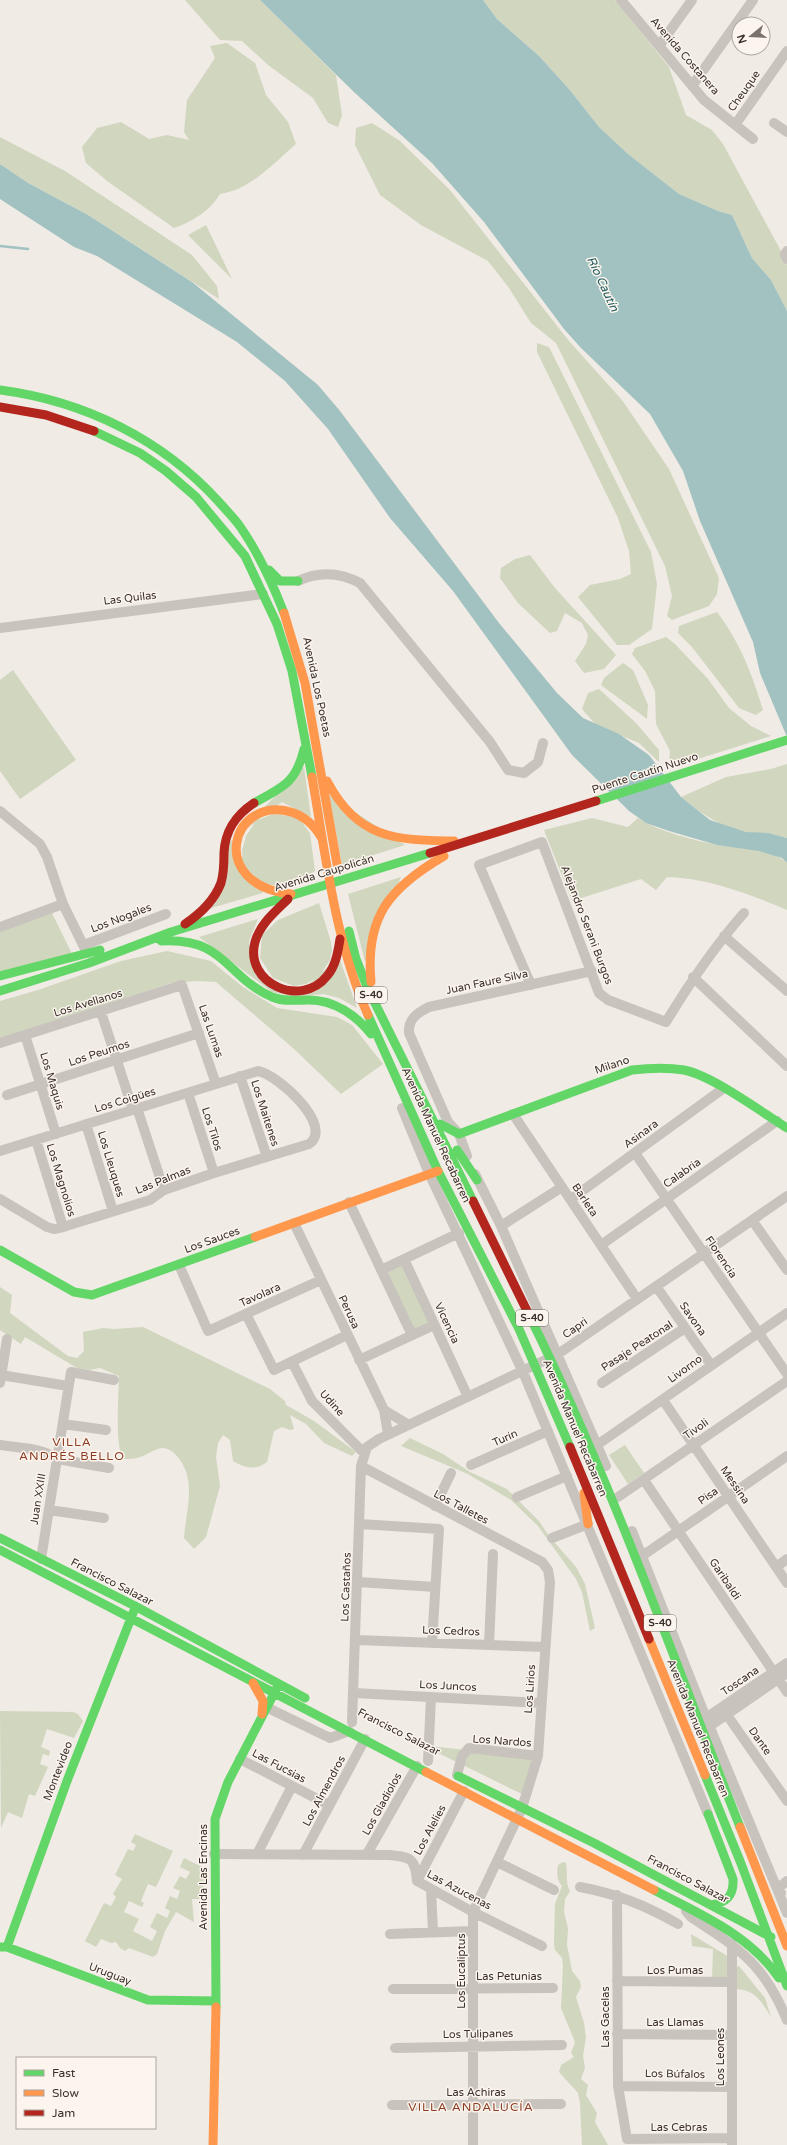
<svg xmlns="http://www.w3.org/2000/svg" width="787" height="2145" font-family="'Varela Round',sans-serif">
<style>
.green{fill:#d1d6bf}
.water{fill:#a1c2c1}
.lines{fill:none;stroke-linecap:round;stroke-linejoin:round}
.stream{stroke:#a1c2c1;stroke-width:2.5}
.street{stroke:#c9c3be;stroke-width:10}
.fast{stroke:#63d668;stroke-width:9}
.slow{stroke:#ff974d;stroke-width:9}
.jam{stroke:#b3261e;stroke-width:9}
.labels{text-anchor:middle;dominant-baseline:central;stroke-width:3;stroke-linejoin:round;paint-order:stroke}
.shield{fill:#fbf5ee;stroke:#756b66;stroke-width:1}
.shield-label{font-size:10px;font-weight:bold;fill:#3b302b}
.street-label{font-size:11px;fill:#3b302b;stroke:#fbf5ee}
.water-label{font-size:12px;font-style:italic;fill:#1f5a5e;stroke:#fbf5ee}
.neighbourhood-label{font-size:12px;letter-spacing:1px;fill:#8c3b22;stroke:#fbf5ee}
</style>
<rect width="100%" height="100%" fill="#f0ebe5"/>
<path class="green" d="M185 0H260L336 75 342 115 338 127 328 123 313 98 268 65 242 41 220 40Z
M483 0H615L669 67 686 115 712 130 723 144 781 251 787 265V311L771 280 752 258 732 215 718 211 679 194 628 154 599 127 569 89 539 56 497 19Z
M227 43 255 63 266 95 288 122 296 144C274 163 250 190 220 194 211 210 192 222 174 228L107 181 86 163 82 147 97 128 121 122 149 139 167 135 189 140 184 132 187 100 215 58 210 46Z
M372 123 400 141 450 190 569 341 622 400 669 469 719 578 717 594 709 606 672 620 667 616 672 596 665 566 556 343 531 323 509 288 488 261 421 225 380 195 355 145 356 128Z
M0 137 65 171 192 255 217 286 219 299 88 215 28 183 0 164Z
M206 225 232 279 188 235Z
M537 343 549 347 651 552 657 584 652 629 629 645H617L578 597 590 585 620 579 631 574 629 551 618 518 537 352Z
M530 555 555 588 616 655 604 669 584 673 575 661 586 644 588 635 582 623 565 613 557 631 550 633 518 603 500 578 501 568 515 559Z
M717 612C740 642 752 674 763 710L756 715 739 708 692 647 678 633 679 626Z
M666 637 675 644 708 679 729 708 751 726 771 736 669 768 670 751 656 724 655 691 645 671 632 654 635 648Z
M623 663 633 670 648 705 647 719 601 685 604 678Z
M13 670 76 760 20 799 0 771V680Z
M599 689 636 723 659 750V762L639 743 597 726 582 709 588 693Z
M787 764V838C773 834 761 835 747 832 721 828 701 813 681 797L726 777 771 769Z
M304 767 311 817 282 802 232 840 263 893 208 909 228 844Z
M329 795 405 845 342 865Z
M273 814 298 817 310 833 315 871C291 885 287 888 259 883L243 861 242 851 246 836 256 821Z
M592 818 628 827 638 818C657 831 696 841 719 845 740 849 771 848 787 863V910C749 894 708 878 667 877L656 890 641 879 572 901 544 830Z
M401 877 365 962 348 894Z
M319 903 331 942 332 950 330 960 320 975 306 984 294 986 273 978 260 958 262 935 278 920Z
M52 913 72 954 0 973V932Z
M258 919 249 941 252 966 297 994 339 957 357 1008 339 998 323 994 297 997 272 992 199 937Z
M167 951 211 961 243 987 277 1008 337 1017 352 1025 383 1064 341 1094 293 1048 216 982 197 981 171 983 0 1040V1001L38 990 121 961Z
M402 1263 430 1323 413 1331 385 1272Z
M0 1287 12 1295 10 1313 68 1356 77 1358 84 1351 83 1332 103 1328 114 1329 143 1327 270 1389 285 1401 286 1405 314 1421 356 1452 352 1456 324 1443 306 1424 290 1415 294 1429 290 1430 282 1427 274 1431 267 1462C255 1471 245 1468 233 1461L230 1440 223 1435 218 1443 216 1457 220 1486 206 1537 194 1549 184 1538C186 1509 198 1479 176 1455 172 1451 168 1448 162 1448 154 1449 147 1455 140 1457 135 1459 129 1459 124 1459 114 1449 119 1392 119 1376L100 1368 89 1370 77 1368 25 1337 21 1344 0 1330Z
M410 1438 443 1454 470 1472 507 1489 539 1521 549 1536 576 1567 585 1584 595 1628 590 1631 582 1592 576 1579 538 1526 511 1500 468 1474 401 1446Z
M625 1445 644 1473 628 1484 609 1455Z
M0 1711 73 1712 78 1714 83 1721 74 1738 47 1729 41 1747 50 1751 49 1756 43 1754 40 1764 48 1767 35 1796 29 1794 22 1818 8 1812 1 1828Z
M430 1746 536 1758 524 1795 430 1749Z
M135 1834 173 1851 156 1887 148 1884 141 1901 144 1903 142 1907 129 1901 124 1912 139 1919 133 1931 152 1941 157 1931 150 1927 157 1913 167 1918 170 1911 165 1908 170 1896 177 1899 180 1891 173 1888 180 1876 186 1879 190 1872 180 1867 184 1858 206 1869 201 1899H192L194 1922 176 1912 165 1931 157 1954 153 1957 129 1948 125 1951 120 1948 116 1942 111 1943 101 1939 96 1947 85 1941 104 1903 111 1906 116 1897 113 1894 122 1879 115 1875 128 1849 133 1851 136 1845 131 1842Z
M563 1862 566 1863C568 1873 565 1882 570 1891L565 1899 564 1912 568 1928 567 1945 572 1971 580 1981 581 1987 576 1997 584 2023 586 2037 583 2056 585 2068 581 2079 588 2085 586 2095 597 2113 595 2122 608 2145H582L580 2103 578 2093 559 2072 561 2065 574 2057 571 2053 575 2042 561 2008 563 1966 562 1958 555 1950 554 1944 555 1904 562 1886C556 1879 557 1873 558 1865Z
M691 1934 729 1957V1979H712L713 1949 692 1946Z
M739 1966 765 1998 771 2017C761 2001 756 1990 735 1989V1968Z"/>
<path class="water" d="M260 0H483L497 19 539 56 569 89 599 127 628 154 679 194 718 211 732 215 752 258 771 280 787 311V737L760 673 753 642 700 521 683 471 650 414 582 349 564 329 484 222 432 163 355 93Z
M0 164 28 183 88 215 192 282 318 385 340 411 499 623 557 693 583 718 619 734 649 755 681 797 710 820 746 832 768 833 787 838V863L782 858 759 851 717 845 669 831 646 823 629 811 572 755 453 591 390 518 328 429 285 381 237 342 97 256 74 247 0 199Z"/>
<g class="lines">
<path class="stream" d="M0 246 28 249"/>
<path class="street" d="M621 0 704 100 753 139
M659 46 692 0
M692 86 753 0
M774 123 787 132
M735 125 787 51
M787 251 785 254 787 259
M298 581C319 571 339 572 360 583L490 742 508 770 524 773 538 762 543 743
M0 628 263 594
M0 811 40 844 47 857 63 904 87 953
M0 927 63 904
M724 936 787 991
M84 945 166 914
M693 977 787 1066
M531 985 479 865 542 842 599 993 608 1000 666 1022C689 984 714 947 744 913
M101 1012 133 1110
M25 1035 56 1134
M0 1043 182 985 216 1084
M240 1076 267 1157
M188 1093 214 1173
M7 1095 199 1033
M137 1108 164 1190
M402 1108 429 1173 523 1372 708 1814
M513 1114 637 1299
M86 1124 113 1211
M36 1140 63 1227
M0 1151 258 1071C277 1074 335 1126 309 1144L214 1173 164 1190 150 1200 63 1227 54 1229 47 1227 0 1199
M635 1153 787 1374
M467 1156 459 1134 448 1122 409 1033C408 1019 417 1013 429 1007L592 971
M475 1174 501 1226 606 1466
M571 1199 724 1088
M349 1202 412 1335
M752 1220 787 1270
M294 1223 384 1410 388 1434
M501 1226 562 1187
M601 1245 777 1121
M404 1259 468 1397
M179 1265 208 1331 321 1280
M381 1270 459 1233
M656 1286 711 1365
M246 1314 274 1370 347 1335
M359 1360 434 1325
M292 1362 312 1401 364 1453
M1 1375 68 1386
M0 1383 7 1339
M602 1383 685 1328
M663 1400 787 1583
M384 1410 409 1425
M63 1424 106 1430
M0 1445C18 1448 43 1448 57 1459L109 1468
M597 1445 787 1313
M471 1465 548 1431
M361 1466 542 1562 548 1570 550 1582 538 1756 522 1808 473 1912V2145
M644 1480 787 1692
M517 1497 567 1476
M618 1497 787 1381
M435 1506 451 1473
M49 1510 104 1518
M360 1524 439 1529 432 1643
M632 1531 704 1713 787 1913
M552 1538 588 1524
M642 1556 787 1456
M41 1559 71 1372 114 1380
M776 1567 787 1559
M358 1582 435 1587
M356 1640 545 1647
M489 1645 493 1554
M354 1693 541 1703
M266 1707 330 1738 349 1731
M727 1715 787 1801
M706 1718 787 1663
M352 1722 361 1466 367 1447 379 1439 558 1354 787 1196
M710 1726 787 1673
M240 1759 329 1805
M428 1761 431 1697
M457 1775 462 1756 469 1748 538 1756
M214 1854 389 1855C411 1857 415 1858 417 1881
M257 1854 292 1786
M367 1854 417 1766
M303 1855 365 1739
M497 1862 554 1890
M417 1881 473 1912 542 1946
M417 1881 464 1791
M580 1887C617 1894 645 1905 678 1924
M431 1889 433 1932
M781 1893 778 1888 787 1881
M617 1895 618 2086 627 2139 732 2138
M686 1911 691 1917C740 1949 764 1964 787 2020
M390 1934 473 1931
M617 1981 732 1982
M393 1989 553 1988
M617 2034 732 2035
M395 2048 562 2045
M618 2086 732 2087
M392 2105 561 2104
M732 2145V1944"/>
<path class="fast" d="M0 390C84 401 162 439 219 502 225 509 233 517 239 525 258 552 272 582 284 613
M94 431 140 453 166 471 196 497 245 556 277 624 292 671 312 777
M269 570 280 581H298
M596 801 787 740
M254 803C283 787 296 783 304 749
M349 931 356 959 368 989 473 1201
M161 941C225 937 225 976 272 997 284 1002 296 1000 309 1000 334 1000 356 1015 371 1034
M0 976 100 950
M0 991 89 963 171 932 430 853
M368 1015 438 1171 519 1329 570 1447
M440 1124 459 1134 632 1070C649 1068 666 1067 684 1070 713 1076 760 1111 787 1128
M457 1150 477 1180
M0 1250 74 1292 92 1295 255 1237
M531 1319C612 1483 673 1657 740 1827
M0 1538 135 1606 305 1698
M0 1550 426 1772
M705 1775 740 1861 787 1986
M458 1776 594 1843 771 1937
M708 1814 733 1879C734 1895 727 1903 711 1905
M654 1890C699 1914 749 1934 779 1978
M0 1947H7L148 2000 215 2001
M7 1947 67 1781 135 1608
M216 2007 215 1819 228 1782 279 1684"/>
<path class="slow" d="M284 613 305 683 337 864
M312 777C326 857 335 941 368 1015
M327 781C358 839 394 840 454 841
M291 894C206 885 231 795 291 812 304 816 314 825 321 837
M371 982C365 917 389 888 444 856
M255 1237 438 1171
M584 1493 588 1524
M649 1639 705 1775
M253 1683 263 1701 262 1714
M426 1772 654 1890
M740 1827 787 1946
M213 2145 216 2007"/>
<path class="jam" d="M0 407 46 415 94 431
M430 853 596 801
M288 899C275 912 260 924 255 942 244 983 301 1009 327 976 336 966 338 951 340 939
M185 924C200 914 214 901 221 883 224 873 224 863 224 853 225 830 236 815 254 803
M473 1201 531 1319
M570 1447 649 1639"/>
</g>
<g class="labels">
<g class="shield">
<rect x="355" y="987" width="32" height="16" rx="3"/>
<rect x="516" y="1310" width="32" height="16" rx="3"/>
<rect x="644" y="1615" width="32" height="16" rx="3"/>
</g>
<g class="shield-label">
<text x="371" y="995">S-40</text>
<text x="532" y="1318">S-40</text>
<text x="660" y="1623">S-40</text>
</g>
<g class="street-label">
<text transform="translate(685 56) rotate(49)">Avenida Costanera</text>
<text transform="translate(744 91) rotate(-55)">Cheuque</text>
<text transform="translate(130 598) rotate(-7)">Las Quilas</text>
<text transform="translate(317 687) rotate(78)">Avenida Los Poetas</text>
<text transform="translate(645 773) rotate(-18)">Puente Cautín Nuevo</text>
<text transform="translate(324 873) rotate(-17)">Avenida Caupolicán</text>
<text transform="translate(121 918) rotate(-21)">Los Nogales</text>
<text transform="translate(587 925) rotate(69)">Alejandro Serani Burgos</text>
<text transform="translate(487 982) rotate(-12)">Juan Faure Silva</text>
<text transform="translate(88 1003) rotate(-17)">Los Avellanos</text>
<text transform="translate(211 1031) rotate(71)">Las Lumas</text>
<text transform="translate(99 1053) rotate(-18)">Los Peumos</text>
<text transform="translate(612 1065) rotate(-19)">Milano</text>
<text transform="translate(52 1081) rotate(73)">Los Maquis</text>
<text transform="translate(125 1100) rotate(-17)">Los Coigües</text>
<text transform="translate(265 1113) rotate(72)">Los Maitenes</text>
<text transform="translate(212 1129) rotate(72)">Los Tilos</text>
<text transform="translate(641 1134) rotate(-36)">Asinara</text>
<text transform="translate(436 1135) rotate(65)">Avenida Manuel Recabarren</text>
<text transform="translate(111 1164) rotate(73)">Los Lleuques</text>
<text transform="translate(682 1173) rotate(-35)">Calabria</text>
<text transform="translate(61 1180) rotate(73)">Los Magnolios</text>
<text transform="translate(163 1180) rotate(-22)">Las Palmas</text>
<text transform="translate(585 1200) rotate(56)">Barleta</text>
<text transform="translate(212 1240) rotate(-20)">Los Sauces</text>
<text transform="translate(721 1257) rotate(56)">Florencia</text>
<text transform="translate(260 1295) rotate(-24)">Tavolara</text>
<text transform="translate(349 1312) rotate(65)">Perusa</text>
<text transform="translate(693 1319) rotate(55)">Savona</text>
<text transform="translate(447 1323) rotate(65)">Vicencia</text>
<text transform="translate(575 1328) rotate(-35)">Capri</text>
<text transform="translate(637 1346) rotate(-33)">Pasaje Peatonal</text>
<text transform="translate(685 1369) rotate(-36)">Livorno</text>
<text transform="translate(332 1403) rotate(48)">Udine</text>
<text transform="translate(575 1428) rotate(67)">Avenida Manuel Recabarren</text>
<text transform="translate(696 1429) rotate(-35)">Tivoli</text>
<text transform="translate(505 1438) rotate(-24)">Turín</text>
<text transform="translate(735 1485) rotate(56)">Messina</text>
<text transform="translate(708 1496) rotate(-35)">Pisa</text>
<text transform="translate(38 1499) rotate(-81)">Juan XXIII</text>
<text transform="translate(461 1507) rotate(28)">Los Talletes</text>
<text transform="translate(725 1579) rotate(56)">Garibaldi</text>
<text transform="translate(112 1582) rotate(27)">Francisco Salazar</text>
<text transform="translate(346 1587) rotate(-88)">Los Castaños</text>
<text transform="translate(451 1631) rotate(2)">Los Cedros</text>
<text transform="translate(740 1681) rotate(-34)">Toscana</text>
<text transform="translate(448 1686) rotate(3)">Los Juncos</text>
<text transform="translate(530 1689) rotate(-86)">Los Lirios</text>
<text transform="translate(698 1728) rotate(68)">Avenida Manuel Recabarren</text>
<text transform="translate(399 1732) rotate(27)">Francisco Salazar</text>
<text transform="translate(502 1741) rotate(4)">Los Nardos</text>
<text transform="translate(760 1741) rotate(55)">Dante</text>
<text transform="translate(279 1766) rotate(28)">Las Fucsias</text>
<text transform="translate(58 1771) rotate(-69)">Montevideo</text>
<text transform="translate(324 1791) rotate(-62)">Los Almendros</text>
<text transform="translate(382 1804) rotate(-61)">Los Gladiolos</text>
<text transform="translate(430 1830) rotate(-62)">Los Alelies</text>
<text transform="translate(203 1877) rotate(-90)">Avenida Las Encinas</text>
<text transform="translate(688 1879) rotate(28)">Francisco Salazar</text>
<text transform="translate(459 1890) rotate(28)">Las Azucenas</text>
<text x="675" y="1970">Los Pumas</text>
<text transform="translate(461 1971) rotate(-90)">Los Eucaliptus</text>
<text transform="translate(110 1974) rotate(21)">Uruguay</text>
<text x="509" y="1976">Las Petunias</text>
<text transform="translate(605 2017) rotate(-90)">Las Gacelas</text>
<text x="675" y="2022">Las Llamas</text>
<text transform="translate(478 2034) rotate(-1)">Los Tulipanes</text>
<text transform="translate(720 2057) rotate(-90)">Los Leones</text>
<text transform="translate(675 2074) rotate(1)">Los Búfalos</text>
<text x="476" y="2092">Las Achiras</text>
<text x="679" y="2127">Las Cebras</text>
</g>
<g class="water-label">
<text transform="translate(603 284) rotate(65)">Río Cautín</text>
</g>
<g class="neighbourhood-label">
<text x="72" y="1442">VILLA<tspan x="72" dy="14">ANDRÉS BELLO</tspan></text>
<text x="471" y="2107">VILLA ANDALUCÍA</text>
</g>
</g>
<rect x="16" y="2057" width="140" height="72" fill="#fbf5ee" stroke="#aea6a0"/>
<rect x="24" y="2070" width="20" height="6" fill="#63d668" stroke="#aea6a0"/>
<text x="52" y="2077" font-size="12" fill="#3b302b">Fast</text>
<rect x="24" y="2090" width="20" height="6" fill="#ff974d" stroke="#aea6a0"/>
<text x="52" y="2097" font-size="12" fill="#3b302b">Slow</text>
<rect x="24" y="2110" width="20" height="6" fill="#b3261e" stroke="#aea6a0"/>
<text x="52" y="2117" font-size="12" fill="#3b302b">Jam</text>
<g transform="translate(751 36) rotate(252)"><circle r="19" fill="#fbf5ee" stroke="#aea6a0"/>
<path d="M0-3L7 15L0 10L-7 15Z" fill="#7a716c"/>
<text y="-6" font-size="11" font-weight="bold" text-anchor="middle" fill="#3b302b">N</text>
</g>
</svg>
